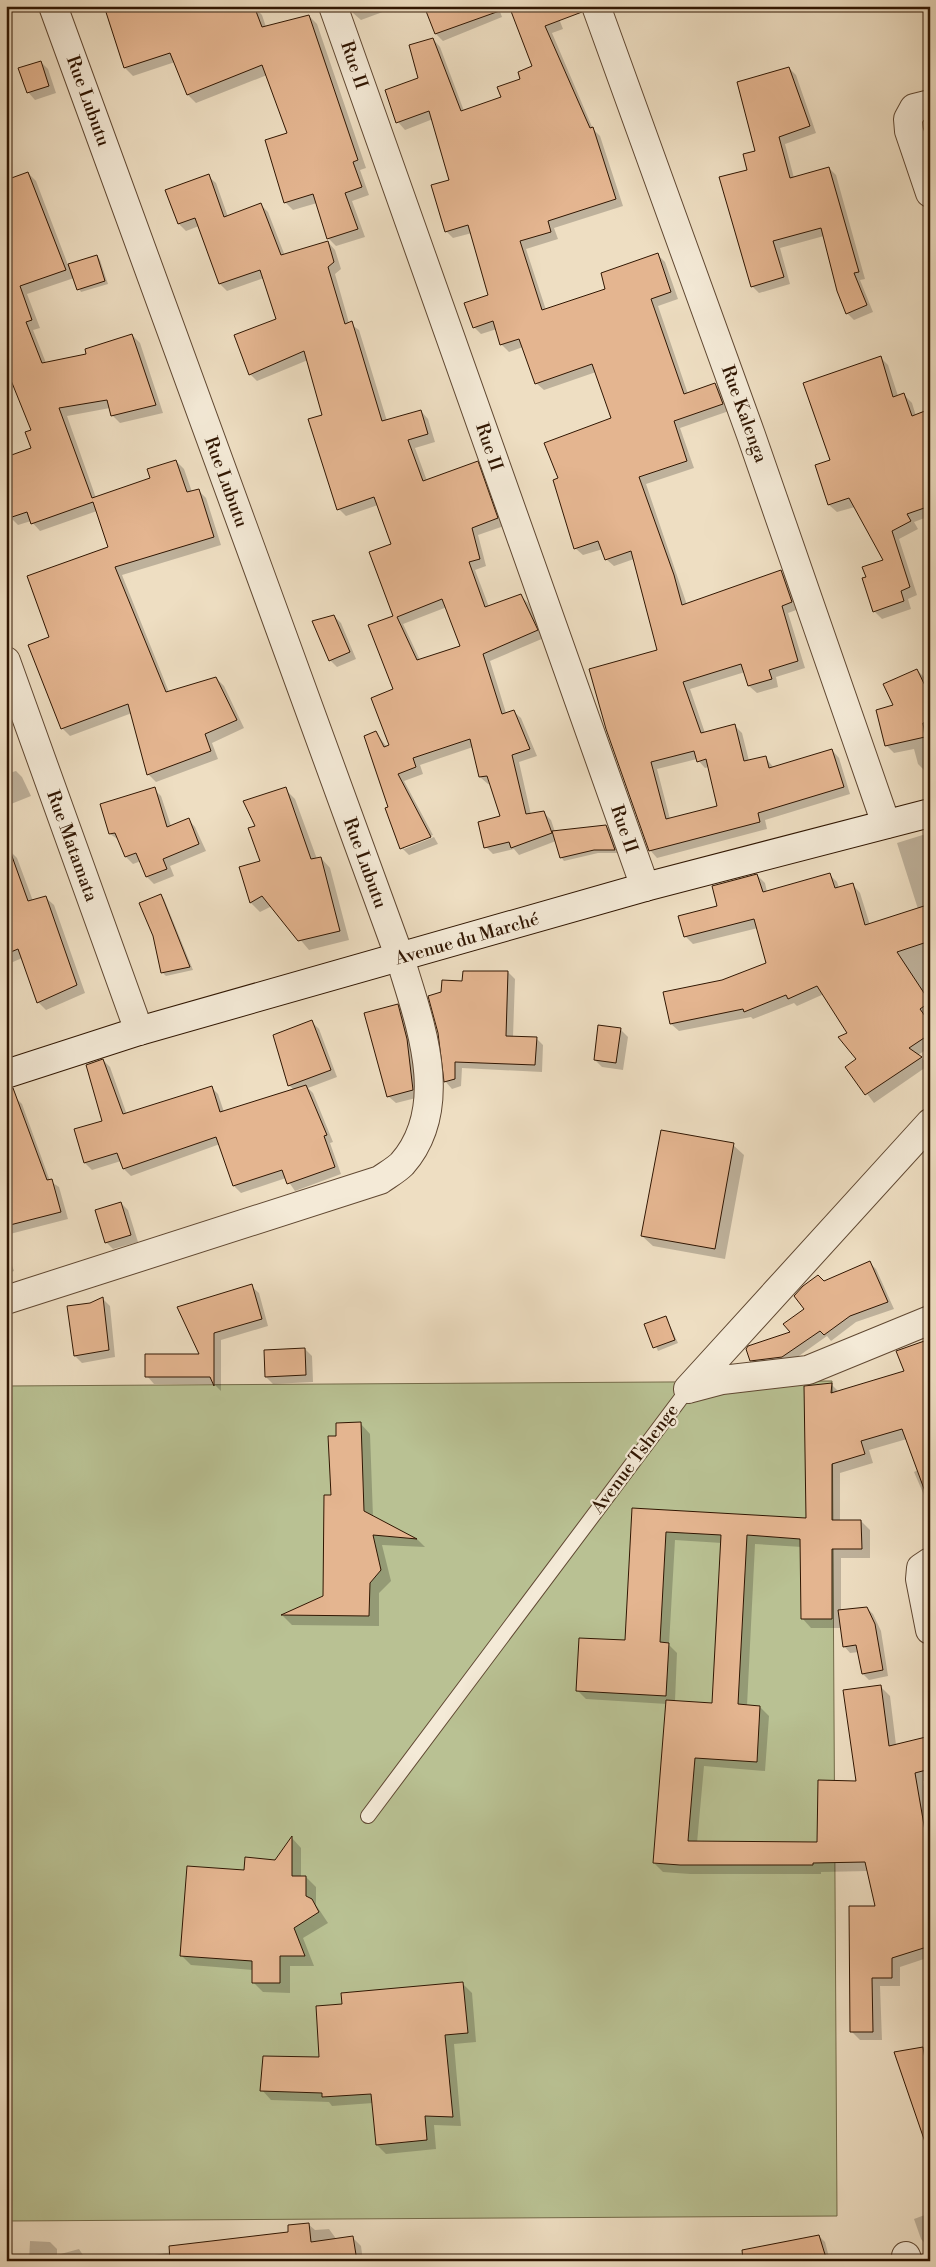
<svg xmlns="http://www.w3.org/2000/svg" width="936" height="2267" font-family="'Libre Bodoni',serif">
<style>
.green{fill:#b9c193;stroke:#746c4a}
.shadow{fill:#0003;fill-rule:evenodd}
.building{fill:#e4b590;stroke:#301602;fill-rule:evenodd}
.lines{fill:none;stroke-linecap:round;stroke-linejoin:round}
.lane-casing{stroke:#604832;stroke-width:16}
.street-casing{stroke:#604832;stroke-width:30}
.secondary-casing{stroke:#301602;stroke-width:30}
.lane{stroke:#f4ead7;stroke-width:14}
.street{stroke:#f4ead7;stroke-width:28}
.secondary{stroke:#f4ead7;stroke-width:28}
.labels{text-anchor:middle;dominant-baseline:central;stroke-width:4.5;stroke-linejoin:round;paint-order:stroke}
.street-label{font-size:18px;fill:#301602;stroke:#f4ead7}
</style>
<rect width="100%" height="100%" fill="#eedec2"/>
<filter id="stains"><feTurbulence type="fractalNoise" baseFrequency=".004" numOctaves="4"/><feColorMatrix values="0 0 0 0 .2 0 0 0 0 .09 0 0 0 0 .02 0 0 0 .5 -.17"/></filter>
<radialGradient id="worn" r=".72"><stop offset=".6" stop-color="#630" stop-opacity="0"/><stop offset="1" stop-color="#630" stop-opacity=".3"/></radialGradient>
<path class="green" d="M832 1381 837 2216 6 2221V1386Z"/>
<path class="shadow" d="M351 6H399L361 20 353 13Z
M425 6H498L502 17 443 41 436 34Z
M554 6 563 29 552 33 593 129 600 136 623 206 554 228 558 239 526 249 546 310 607 290 657 254 665 262 678 299 658 306 688 394 715 384 722 392 729 411 680 428 694 468 646 484 687 605 781 572 788 579 799 609 788 613 805 668 776 677 778 687 757 693 749 686 745 672 690 689 705 733 735 726 742 733 749 761 765 757 774 768 832 750 839 758 850 794 765 820 767 829 657 858 650 850 607 729 659 651 634 559 614 566 606 559 603 549 583 555 575 548 559 479 612 419 596 372 544 390 536 383 523 347 509 352 501 344 497 329 481 334 474 327 490 296 472 233 453 238 446 231 450 181 433 119 405 130 398 122 420 78 433 39 440 47 464 111 502 98 533 67 511 10ZM697 759 705 768 709 767 719 807 670 819 657 769Z
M254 7 262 15 266 27 309 16 317 24 366 168 360 170 369 195 352 201 365 237 336 246 328 238 317 203 293 210 285 202 288 134 267 75 196 103 188 95 175 62 133 76 125 68Z
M41 62 48 69 56 93 35 100 28 92Z
M789 68 796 75 816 133 785 144 794 178 829 168 836 175 865 279 860 280 873 312 854 320 847 313 824 236 780 248 790 284 759 293 752 286 748 170Z
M28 173 36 181 68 265 97 256 100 260 108 284 81 292 74 278 27 294 40 328 33 330 46 363 88 355 132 335 140 343 163 413 120 423 112 415 110 408 67 416 96 498 151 479 176 461 184 469 192 492 198 490 206 498 221 545 122 575 169 692 216 678 224 686 244 728 212 743 218 759 156 782 148 774 132 713 70 736 62 728 51 637 110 548 97 511 40 531 31 521 18 525 10 517 32 449 33 431 8 369 6 370V181Z
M208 176 216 183 228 217 261 205 268 212 285 256 328 242 335 250 341 269 335 274 349 323 359 330 387 421 421 411 428 419 435 442 415 448 427 481 477 463 485 470 504 526 478 535 486 566 475 570 489 607 521 596 528 603 544 638 490 661 506 713 513 711 521 718 537 756 519 762 531 815 544 813 551 820 555 832 606 826 609 829 618 853H598L564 861 561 857 556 841 519 855 514 849 493 854 486 847 502 816 491 784H488L480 777 473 747 420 765 423 774 404 781 433 835 404 846V849L434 837 438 844 409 855 402 848 390 807 375 732 387 747 391 746 394 690 393 545 378 505 346 516 339 509 323 415 308 360 257 381 250 374 278 319 264 278 227 291 220 284 199 226 186 231 179 224 167 191ZM447 607 462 647 420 660 403 624Z
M880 357 888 365 898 396 904 395 912 403 916 416 930 410V516L914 522 918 529 899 539 917 595 908 599 911 609 882 619 874 611 867 577 884 561 855 507 837 512 829 505 832 461Z
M334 616 341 623 356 659 337 667 330 660Z
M917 670 925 678 930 689V772H926L918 764 914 749 894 753 886 745 895 706Z
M16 771 22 777 31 796 6 806V774Z
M154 789 161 796 171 826 188 819 195 827 206 851 170 866 174 876 154 884 147 877 141 861 133 864 126 857 119 840 110 834Z
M285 789 295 799 317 859 321 858 330 868 349 940 309 950 272 906 260 912 251 903 241 868 262 862 256 827Z
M930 830V1015L927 1017 930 1021V1047L918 1055 929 1065 874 1103 847 1067 858 1060 849 1034 824 994 797 1006 794 1003 753 1019 751 1017 679 1031 671 1024 723 982 768 964 758 928 693 944 685 936 757 875 765 883 767 892 829 874 837 882 839 888 853 885 860 893 870 925 918 909 897 843 929 833 927 831Z
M9 850 17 858 33 901 45 897 54 905 85 993 46 1010 38 1002 22 958 6 965V851Z
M161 895 164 899 193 970 166 976 163 973 154 936Z
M464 972H508L515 979 513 1037 536 1038 543 1045 542 1072 462 1068 461 1086 452 1089 445 1081 443 993 464 982Z
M397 1005 405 1012 420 1097 396 1103 388 1096Z
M312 1022 319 1029 337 1077 308 1088 313 1093 333 1142 330 1143 341 1174 295 1191 286 1178 241 1193 234 1186 220 1144 131 1176 124 1169 121 1161 92 1170 85 1163 104 1122 103 1060 110 1067 127 1115 211 1087 218 1094 224 1112 294 1090 289 1085Z
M620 1029 628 1037 623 1070 602 1067 595 1060Z
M15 1097 22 1104 50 1181 59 1187 68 1219 6 1235V1100Z
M733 1145 744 1155 725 1259 653 1246 642 1236Z
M121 1203 128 1210 138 1242 113 1249 106 1242Z
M6 1249 14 1271 6 1274Z
M869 1262 876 1269 894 1309 856 1322 831 1341 827 1336 789 1363 757 1367 751 1360 792 1333 824 1282Z
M251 1286 259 1293 268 1326 221 1340V1391L214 1384H154L147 1376 201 1356 179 1307Z
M103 1299 110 1306 115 1357 82 1363 75 1356 90 1304Z
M666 1317 678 1343 658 1351 646 1325Z
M930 1342V1509L914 1472 918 1470 907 1439 869 1450 873 1463 840 1473V1521H861L870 1530V1558H841V1611L867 1608 873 1614 881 1631 888 1676 869 1680 863 1674 859 1652 850 1653 844 1646 842 1628H811L802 1618V1547L755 1544 747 1706 760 1707 769 1716 765 1771 704 1766 697 1843H818L858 1782 881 1687 890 1696 896 1745 930 1737V1780L923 1781 930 1819V1957L900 1967V1986H880L882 2040H860L851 2031 876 1907 869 1871 821 1872V1874H690L663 1872 654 1863 667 1704 586 1699 577 1690 626 1642 634 1509 807 1519 831 1384 839 1392 905 1372ZM675 1540 722 1543 713 1704 675 1701 677 1653 669 1645Z
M305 1349 312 1356 313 1382 273 1384 266 1377Z
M361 1424 370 1434 373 1517 417 1539 425 1547 382 1545 391 1581 379 1593V1626L292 1625 283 1616 325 1597 337 1437Z
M292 1838 301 1848V1877H306L316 1887V1905L328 1923 303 1938 314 1966H290V1993L263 1992 253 1982V1970L191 1965 181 1955 245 1872 276 1861Z
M463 1984 472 1993 476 2042 454 2044 461 2126 434 2125 436 2149 386 2154 377 2145 373 2103 332 2106 329 2102 271 2100 262 2090 321 2058 343 2005Z
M930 2047V2113L896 2053Z
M930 2213V2246L928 2247 921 2239 914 2219Z
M308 2224 315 2230 329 2229 337 2240 353 2238 361 2246 363 2261H143L142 2257 289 2233Z
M819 2236 825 2242 830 2261H771Z
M30 2241 50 2242 57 2249V2255L79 2249 87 2261H29Z"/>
<path class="building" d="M104 6H254L262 27 309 15 358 160 353 162 362 187 345 193 358 229 327 239 313 194 284 203 265 140 287 133 262 65 187 95 170 53 124 68Z
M424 6H504L505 9 435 34Z
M509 6H581L582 12 545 26 590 128 593 127 616 199 548 221 551 232 520 241 542 310 605 289 601 273 658 253 671 292 651 299 684 394 715 383 723 404 674 421 687 461 639 477 674 575 682 605 781 570 792 602 782 606 798 661 769 670 772 679 748 686 741 664 683 682 701 733 735 724 744 761 766 756 769 768 832 749 844 787 758 813 760 822 649 851 606 729 589 669 657 650 631 551 605 560 598 541 574 549 553 480 558 478 544 443 611 418 592 364 535 384 519 339 500 345 493 321 473 328 464 303 488 295 468 225 445 232 431 185 449 180 429 111 396 123 385 90 418 78 409 45 433 38 461 111 501 97 497 87 520 79 518 72 532 66ZM694 751 697 762 706 759 717 806 666 819 651 762Z
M41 61 49 86 27 93 18 68Z
M789 67 810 126 779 137 790 178 829 167 859 272 854 273 867 305 846 314 837 291 821 228 773 241 784 277 751 287 719 177 747 170 743 154 755 151 737 82Z
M28 172 66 270 20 286 32 320 26 322 42 363 86 354 85 349 132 334 156 405 111 416 107 400 59 408 92 498 150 478 147 469 176 460 187 492 199 489 214 537 115 567 166 692 216 677 237 720 205 734 211 751 147 775 128 704 61 729 28 645 49 637 27 576 108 547 93 502 31 524 27 512 6 519V457L31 448 25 432 31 430 6 368V180Z
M209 174 224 217 261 203 281 255 328 241 334 262 328 267 345 324 352 321 382 421 421 410 428 434 408 440 423 481 478 461 498 518 472 528 480 559 469 562 485 607 521 594 538 630 483 654 502 714 514 710 530 749 512 755 526 814 544 811 552 833 511 848 509 842 484 848 478 822 500 816 487 776 479 777 470 739 413 758 416 767 398 774 431 837 400 849 385 808 388 807 364 736 376 731 384 747 389 745 371 698 393 689 368 625 393 616 369 552 391 544 374 497 337 510 308 419 322 415 304 351 249 375 234 335 276 319 260 270 219 284 195 218 178 224 165 190ZM442 599 460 646 417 660 397 617Z
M97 255 105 281 77 290 68 264Z
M881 356 893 397 904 393 912 416 930 409V506L907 514 911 521 892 531 910 587 901 591 904 601 873 612 862 578 866 577 862 567 883 560 849 498 828 505 815 465 830 460 803 383Z
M334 615 350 652 329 661 312 621Z
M917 669 930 696V721L923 723 925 737 885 746 876 710 893 705 883 684Z
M155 787 167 827 189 818 199 844 163 859 167 869 146 877 136 853 125 857 115 833 109 834 100 804Z
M286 787 311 859 321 857 340 931 298 941 262 896 250 903 239 867 260 861 248 828 255 826 243 801Z
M606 825 615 850H594L560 858 552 831Z
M9 848 28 901 46 896 77 985 37 1003 18 949 6 954V849Z
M830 873 835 888 853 883 865 925 924 906 930 922V941L897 952 930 1002 920 1009 930 1023V1034L909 1048 922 1057 865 1095 845 1067 856 1059 838 1037 847 1033 817 986 788 999 786 995 744 1012 743 1009 670 1024 663 992 722 980 766 963 754 919 684 937 678 916 717 906 712 886 757 874 763 892Z
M161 894 190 967 161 973 153 936 139 903Z
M463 971H508L506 1036 537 1037 535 1065 455 1062V1079L444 1082 438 1033 428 996 441 992 442 980 462 981Z
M398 1004 407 1039 413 1090 387 1097 364 1013Z
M312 1020 331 1070 288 1086 273 1035Z
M598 1025 621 1028 616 1063 594 1060Z
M103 1059 123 1114 212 1086 220 1112 306 1085 327 1135 324 1136 335 1167 287 1184 282 1170 233 1186 216 1137 123 1169 117 1153 84 1163 74 1129 102 1121 86 1065Z
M13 1088 47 1180 52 1179 61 1212 6 1226V1089Z
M661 1130 734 1143 715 1249 641 1236Z
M121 1202 131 1235 105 1243 95 1210Z
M870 1261 888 1302 850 1316 824 1335 820 1331 782 1357 750 1361 746 1349 748 1346 790 1332 783 1324 804 1309 794 1296 803 1286 818 1275 824 1281Z
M252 1284 262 1319 214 1333V1386L210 1377H145V1354H199L177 1307Z
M103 1297 109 1350 74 1356 67 1306 90 1303Z
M666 1316 675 1340 653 1348 644 1324Z
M930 1339V1496L927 1497 902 1429 861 1441 865 1454 832 1464V1520H861L862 1549H832V1619H801L800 1539 747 1535 738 1704 760 1706 757 1762 695 1758 688 1841 817 1842 818 1780 856 1781 843 1690 881 1685 889 1746 930 1736V1769L915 1773 930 1860V1946L892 1958V1978H872L873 2032H850L849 1906H875L865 1862 813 1863V1865H680L653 1863 666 1700 712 1703 721 1535 666 1532 660 1642 669 1643 666 1696 576 1691 579 1638 625 1640 632 1508 806 1518 804 1386 832 1383 831 1393 904 1371 896 1351Z
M305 1348 306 1375 265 1377 264 1350Z
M361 1422 364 1511 417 1539 373 1535 381 1570 370 1583 369 1616 281 1615 323 1596 324 1495H331L328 1436H336V1423Z
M867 1607 875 1624 883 1670 862 1674 856 1645 843 1647 838 1610Z
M292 1836V1876H306V1896L312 1899 319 1912 294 1928 305 1956H280V1983H252V1961L180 1956 187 1866 244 1870 245 1857 275 1860Z
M463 1982 468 2033 445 2035 453 2117 425 2116 427 2140 376 2145 371 2094 322 2097V2093L260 2091 263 2056 319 2057 316 2006 342 2004 341 1993Z
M923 2047 930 2090V2144L926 2145 894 2052Z
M309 2223 311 2242 353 2236 357 2261H170L169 2246 288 2232V2225Z
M819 2235 827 2261H743L742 2250Z"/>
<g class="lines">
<defs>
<path id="lane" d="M368 1816 688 1389"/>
<path id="street" d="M333 6 645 887
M596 6 751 435 886 824
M930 104 914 108 908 119 909 131 930 193
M6 661 139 1031
M6 1300 380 1180C387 1175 396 1170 402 1164 453 1106 419 1021 400 958L53 6
M688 1389 930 1123
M688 1389 722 1380 808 1370 930 1320
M930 1562 921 1568 920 1579 930 1630
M906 2256 908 2261"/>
<path id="secondary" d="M6 1074 139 1031 645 887 930 813"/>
</defs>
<use href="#lane" class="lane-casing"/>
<use href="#street" class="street-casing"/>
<use href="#secondary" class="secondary-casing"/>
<use href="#lane" class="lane"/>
<use href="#street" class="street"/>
<use href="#secondary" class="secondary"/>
</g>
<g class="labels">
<g class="street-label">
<text transform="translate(354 65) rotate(71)">Rue II</text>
<text transform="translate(88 101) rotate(70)">Rue Lubutu</text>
<text transform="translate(744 414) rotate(70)">Rue Kalenga</text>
<text transform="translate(489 447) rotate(71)">Rue II</text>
<text transform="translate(226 482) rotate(70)">Rue Lubutu</text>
<text transform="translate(624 829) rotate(71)">Rue II</text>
<text transform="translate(72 846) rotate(70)">Rue Matamata</text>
<text transform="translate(365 863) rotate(70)">Rue Lubutu</text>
<text transform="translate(467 939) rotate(-16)">Avenue du Marché</text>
<text transform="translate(635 1459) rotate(-53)">Avenue Tshenge</text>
</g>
</g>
<rect width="936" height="2267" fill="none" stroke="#eedec2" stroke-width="25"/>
<rect x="8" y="8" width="921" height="2252" fill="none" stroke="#301602" stroke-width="2.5"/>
<rect x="12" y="12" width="911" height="2242" fill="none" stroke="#301602"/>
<rect width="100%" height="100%" filter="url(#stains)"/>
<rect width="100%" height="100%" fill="url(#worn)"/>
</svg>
